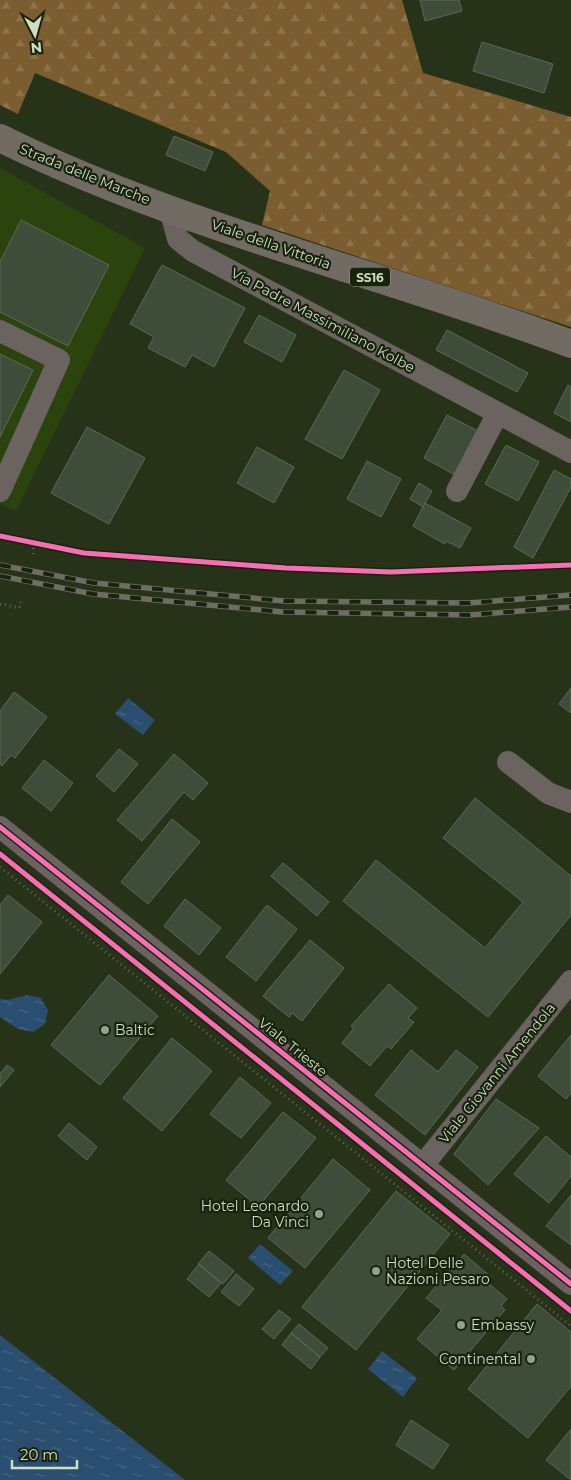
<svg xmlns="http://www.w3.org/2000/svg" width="571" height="1480" font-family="Montserrat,sans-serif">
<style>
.built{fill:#2b430c}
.forest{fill:url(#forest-firs)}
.water{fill:url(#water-ripples)}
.building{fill:#3e4d3a;stroke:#5b6a56}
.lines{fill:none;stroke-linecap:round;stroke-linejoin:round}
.path{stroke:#64635a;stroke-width:3;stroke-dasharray:1 4;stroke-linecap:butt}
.minor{stroke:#6a6360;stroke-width:22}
.major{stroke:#726b64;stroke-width:28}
.rail-casing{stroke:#6e6d64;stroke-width:5.5}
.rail{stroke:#18230e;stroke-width:4;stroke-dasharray:11;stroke-linecap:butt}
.cycleway-casing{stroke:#18230e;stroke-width:8}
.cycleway{stroke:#f96db3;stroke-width:5}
.poi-dot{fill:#94a287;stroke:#18230e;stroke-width:2}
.labels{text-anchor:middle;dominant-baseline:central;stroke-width:4.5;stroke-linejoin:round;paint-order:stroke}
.shield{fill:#18230e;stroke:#98a68d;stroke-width:1}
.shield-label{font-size:12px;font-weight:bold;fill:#cfdec3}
.street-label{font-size:14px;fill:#cfdec3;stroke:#18230e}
.poi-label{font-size:14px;fill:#cfdec3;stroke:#18230e;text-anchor:start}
</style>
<defs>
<pattern id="forest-firs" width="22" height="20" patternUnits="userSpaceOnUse" patternTransform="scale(1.25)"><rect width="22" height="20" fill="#7b5d30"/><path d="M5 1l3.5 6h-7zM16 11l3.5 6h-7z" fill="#8d744c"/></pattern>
<pattern id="water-ripples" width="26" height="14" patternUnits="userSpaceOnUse" patternTransform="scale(1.25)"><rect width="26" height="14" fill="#2a4e70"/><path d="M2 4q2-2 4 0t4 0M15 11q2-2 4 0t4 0" fill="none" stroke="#486783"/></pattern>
</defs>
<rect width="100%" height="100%" fill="#273318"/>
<path class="built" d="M0 168 145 248 16 511 0 504Z"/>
<path class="forest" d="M0 0H402L423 73 571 117V327L262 225 270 191 226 152 35 73 18 114 0 105Z"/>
<path class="water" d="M128 698 155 720 143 735 115 714Z
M27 995 41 998 48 1010 45 1024 33 1032 18 1029 0 1017V999L8 1000Z
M260 1244 293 1271 280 1285 248 1258Z
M0 1335 185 1480H0Z
M382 1351 417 1378 403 1397 368 1369Z"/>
<path class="building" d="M420 0H459L462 11 425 21Z
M482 42 553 64 544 93 473 71Z
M174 136 213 152 205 171 166 155Z
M21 220 109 265 68 346 0 312V262Z
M162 265 245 308 214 367 192 355 185 367 148 348 154 337 130 324Z
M259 315 296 335 282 362 244 342Z
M447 330 528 373 517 392 436 350Z
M0 354 33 370 0 437Z
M344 370 380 390 342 459 305 439Z
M568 385 571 387V422L554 413Z
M447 415 480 432 457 476 424 458Z
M87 427 145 458 109 524 51 493Z
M506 445 539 462 518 501 485 484Z
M257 447 294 467 274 503 237 483Z
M367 461 401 479 381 517 347 499Z
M554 470 571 479V487L533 558 514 547Z
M419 483 432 491 423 507 410 499Z
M425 503 471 528 460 548 446 541 445 544 413 526Z
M571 688V713L559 704Z
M14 692 47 717 15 758 11 755 2 766 0 764V711Z
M119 749 138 764 114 792 96 776Z
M174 754 208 783 193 800 184 792 142 841 117 820Z
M44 760 73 783 51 811 22 788Z
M475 798 571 876V915L488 1017 343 901 376 860 485 948 523 902 443 838Z
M172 819 200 842 148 904 121 882Z
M283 863 329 902 317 916 271 876Z
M8 895 42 922 0 974V905Z
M185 899 221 928 199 955 164 926Z
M267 905 297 929 256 981 226 957Z
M310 940 344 968 302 1021 292 1013 289 1017 263 996Z
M109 975 158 1016 100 1085 51 1045Z
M389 984 417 1008 408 1018 414 1022 391 1049 387 1046 370 1066 342 1043 354 1028 351 1026Z
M571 1035V1093L566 1099 538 1076Z
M172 1038 212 1071 162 1131 123 1098Z
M411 1050 438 1072 456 1050 478 1067 425 1135 375 1095Z
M7 1065 14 1070 0 1087V1074Z
M240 1077 271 1103 241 1138 210 1114Z
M496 1099 539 1128 488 1185 454 1154Z
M283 1112 316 1138 258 1207 226 1180Z
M69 1123 97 1147 87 1160 58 1136Z
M546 1136 571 1157V1176L549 1203 514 1174Z
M333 1159 370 1190 305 1268 268 1238Z
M396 1191 450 1234 356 1350 302 1307Z
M571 1195V1245L546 1226Z
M209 1251 234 1271 223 1284 198 1264Z
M464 1254 491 1277 487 1282 507 1299 501 1306 505 1310 454 1370 417 1339 442 1310 426 1298Z
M199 1264 221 1283 209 1297 187 1279Z
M236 1274 254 1289 239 1306 221 1292Z
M537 1304 571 1332V1386L528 1438 468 1389Z
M279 1310 291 1319 274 1339 262 1329Z
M299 1324 328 1348 320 1357 291 1333Z
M291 1333 320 1357 311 1369 282 1345Z
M411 1420 449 1445 433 1469 396 1445Z
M571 1429V1480L546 1460Z"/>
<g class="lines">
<path class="path" d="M33 554 34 545
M0 604 19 608 21 602
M0 867 571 1326"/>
<path class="minor" d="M170 209 178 239 193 251 571 452
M0 331 59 360 0 491
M457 491 498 413
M508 762 548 793 571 802
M0 827 571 1284
M423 1165 571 981"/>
<path class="major" d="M0 138C182 228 382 273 571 344"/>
<defs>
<path id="rail" d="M0 565 94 583 284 601 469 603 571 595
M0 576 93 594 283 612 470 615 571 607"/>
</defs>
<use href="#rail" class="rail-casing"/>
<use href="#rail" class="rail"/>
<defs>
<path id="cycleway" d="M0 536 84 553 286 568 391 572 571 565
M0 827 571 1284
M0 854 571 1311"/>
</defs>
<use href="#cycleway" class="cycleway-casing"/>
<use href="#cycleway" class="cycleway"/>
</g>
<g class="poi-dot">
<circle cx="105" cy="1030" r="5"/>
<circle cx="319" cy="1214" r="5"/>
<circle cx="376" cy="1271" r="5"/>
<circle cx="461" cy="1325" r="5"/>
<circle cx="531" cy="1359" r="5"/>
</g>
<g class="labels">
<rect class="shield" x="350" y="267.5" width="40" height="19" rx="4"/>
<g class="shield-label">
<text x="370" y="277">SS16</text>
</g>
<g class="street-label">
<text transform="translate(85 174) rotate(22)">Strada delle Marche</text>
<text transform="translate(271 244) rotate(19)">Viale della Vittoria</text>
<text transform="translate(323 320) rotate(28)">Via Padre Massimiliano Kolbe</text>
<text transform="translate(293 1047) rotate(39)">Viale Trieste</text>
<text transform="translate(497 1073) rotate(-51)">Viale Giovanni Amendola</text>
</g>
<g class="poi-label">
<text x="115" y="1030">Baltic</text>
<text x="309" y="1206" text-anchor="end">Hotel Leonardo<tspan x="309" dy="16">Da Vinci</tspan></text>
<text x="386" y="1263">Hotel Delle<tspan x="386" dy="16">Nazioni Pesaro</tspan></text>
<text x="471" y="1325">Embassy</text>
<text x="521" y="1359" text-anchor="end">Continental</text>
</g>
</g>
<g transform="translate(35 35) rotate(174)" stroke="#18230e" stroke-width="4" paint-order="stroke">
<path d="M0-4L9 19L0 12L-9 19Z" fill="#cfdec3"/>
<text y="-8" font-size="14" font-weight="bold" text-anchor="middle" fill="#cfdec3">N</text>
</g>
<path d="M12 1460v8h65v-8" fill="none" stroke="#cfdec3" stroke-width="2.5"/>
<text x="20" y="1460" font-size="15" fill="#cfdec3" stroke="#18230e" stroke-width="4" paint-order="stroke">20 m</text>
</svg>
